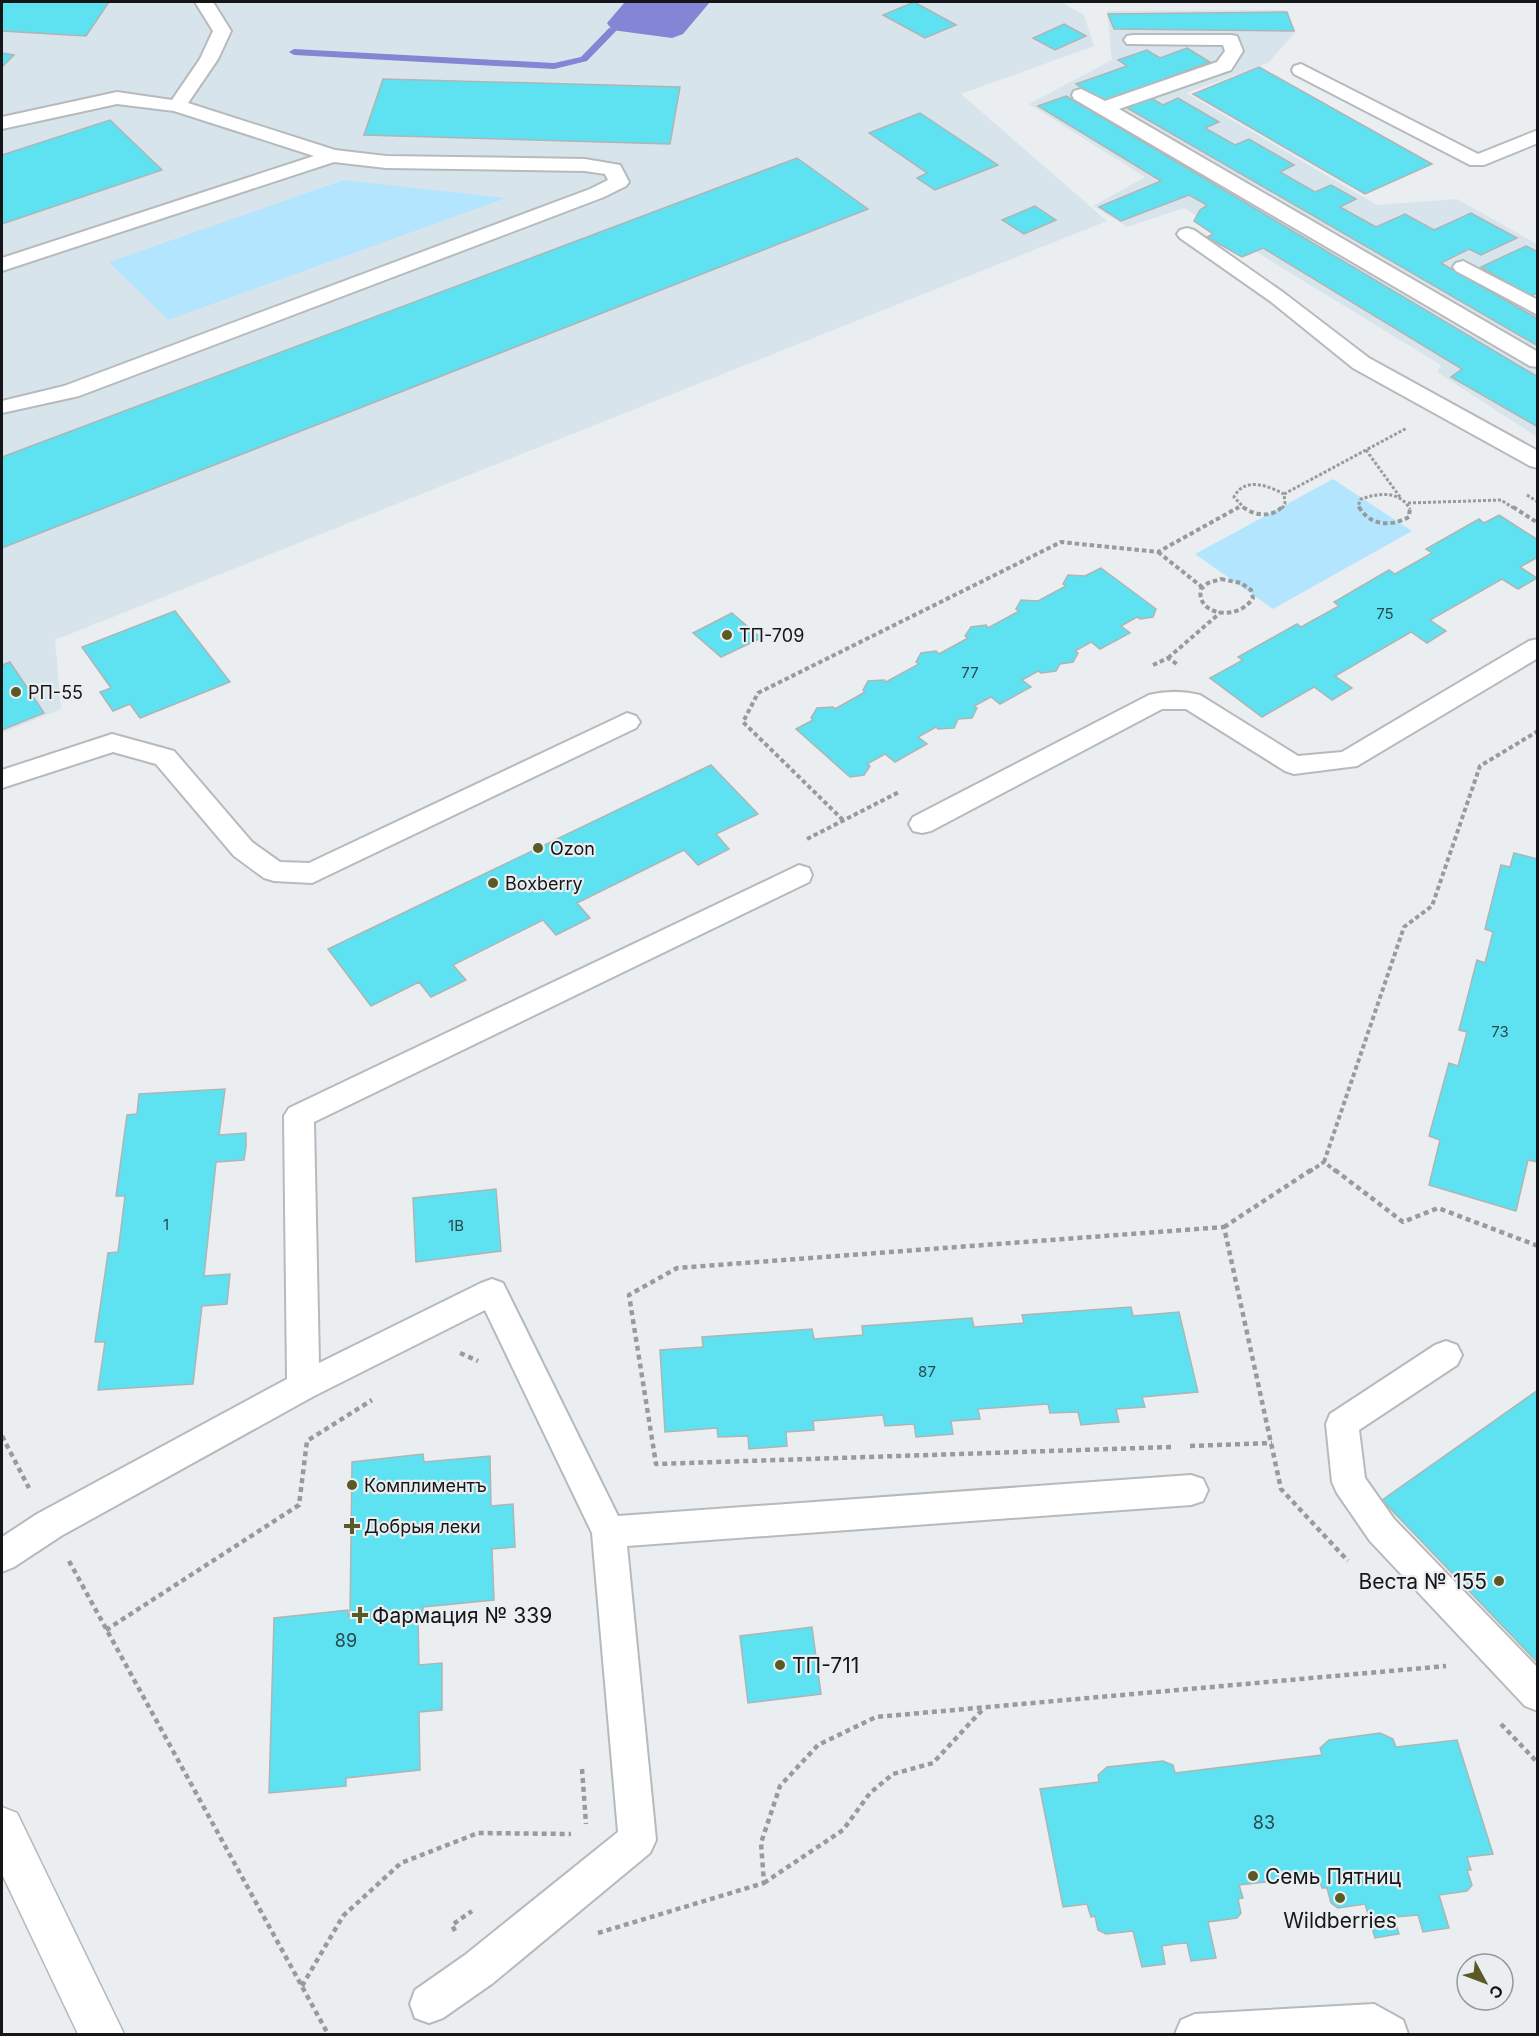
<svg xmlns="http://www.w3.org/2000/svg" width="1539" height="2036" font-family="Inter,sans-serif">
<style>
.built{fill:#d8e4eb}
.green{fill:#b4e5fe}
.water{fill:#8386d4}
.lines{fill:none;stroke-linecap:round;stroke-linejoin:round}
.stream{fill:#8386d4;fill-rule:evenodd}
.building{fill:#5ee2f2;stroke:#afb4b4;stroke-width:1.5}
.service-casing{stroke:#b6babc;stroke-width:4}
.tertiary-casing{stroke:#b6babc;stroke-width:3}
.path-far2{stroke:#989b9c;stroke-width:3;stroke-dasharray:3 2;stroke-linecap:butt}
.path-far1{stroke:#989b9c;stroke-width:4;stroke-dasharray:4.5 3;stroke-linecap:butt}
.path{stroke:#989b9c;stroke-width:4.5;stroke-dasharray:5 4;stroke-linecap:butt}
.service{fill:#fff;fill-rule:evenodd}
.tertiary{fill:#fff;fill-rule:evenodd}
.poi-dot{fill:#5b5926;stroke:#eaeef0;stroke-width:2}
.labels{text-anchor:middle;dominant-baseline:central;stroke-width:4.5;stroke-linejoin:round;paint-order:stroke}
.number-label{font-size:15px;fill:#27494e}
.poi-label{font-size:18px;fill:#151617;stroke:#eaeef0;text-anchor:start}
.near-number-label{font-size:18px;fill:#27494e}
.near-poi-label{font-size:21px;fill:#151617;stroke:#eaeef0;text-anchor:start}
</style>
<rect width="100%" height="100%" fill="#eaeef0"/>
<path class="built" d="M2 2H1061L1084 15 1094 46 961 94 1107 221 55 640 61 709 2 733Z
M1285 10 1296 31 1268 63 1186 93 1377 205 1457 199 1537 244V437L1437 372 1441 365 1184 208 1127 227 1093 206 1145 177 1029 104 1112 60 1107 11Z"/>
<path class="green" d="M344 180 506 198 168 320 109 262Z
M1333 479 1412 531 1273 609 1195 554Z"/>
<path class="water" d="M625 2H710L683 34 672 38 612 30 607 23Z"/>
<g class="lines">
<path class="stream" d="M609 28 617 30 587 61 554 69 294 55 289 52 294 49 554 63 581 57Z"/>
</g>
<path class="building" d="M2 2H109L86 36 2 31Z
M914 2 956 25 925 38 883 15Z
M1287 12 1294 31 1114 29 1108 14Z
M1064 24 1086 36 1055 50 1033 38Z
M1187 48 1210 62 1103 102 1076 84 1127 66 1118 60 1147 50 1160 58Z
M2 53 14 55 2 67Z
M1259 67 1432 164 1365 194 1193 94Z
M383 79 680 87 670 144 364 135Z
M1066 96 1538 377V427L1451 377 1462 369 1263 248 1242 257 1207 237 1213 234 1194 221 1200 210 1207 205 1189 195 1121 221 1099 207 1161 181 1038 106Z
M1147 96 1163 105 1178 98 1219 122 1205 128 1235 145 1249 139 1294 165 1280 172 1315 192 1331 185 1356 199 1340 207 1376 227 1405 214 1434 230 1471 213 1517 238 1481 255 1469 249 1441 263 1538 319V346L1124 106Z
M920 113 998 165 935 190 917 178 927 173 869 133Z
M110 120 162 170 2 224V155Z
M797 158 868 209 2 548V457Z
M1035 206 1056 220 1024 234 1002 220Z
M1526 246 1538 252V293L1530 296 1481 267Z
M1499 515 1538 540V557L1520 567 1537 578 1518 589 1502 579 1430 620 1446 631 1427 643 1411 632 1335 676 1352 688 1332 700 1314 687 1262 717 1210 678 1243 660 1238 657 1297 624 1301 627 1339 606 1334 602 1389 570 1395 574 1432 553 1426 549 1479 519 1484 523Z
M1101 568 1156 609 1153 617 1140 619 1137 617 1121 626 1130 633 1100 649 1091 642 1075 651 1078 653 1073 662 1060 664 1056 671 1041 673 1038 671 1022 680 1031 687 1000 704 991 697 974 706 977 708 972 718 958 719 954 728 938 729 936 727 918 737 927 744 895 762 885 754 867 764 870 766 864 775 850 777 796 729 813 720 811 718 817 708 833 707 835 709 865 692 863 690 868 681 884 680 886 682 919 664 916 662 921 653 936 651 939 654 968 638 965 636 971 627 986 625 988 628 1019 611 1016 609 1021 600 1038 601 1066 586 1063 584 1068 575 1085 576Z
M175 611 230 682 140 718 130 704 113 711 100 692 111 688 82 647Z
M732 613 761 638 721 657 693 633Z
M10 662 44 713 2 730V665Z
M711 765 758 814 716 834 729 849 698 865 684 850 577 903 590 918 556 935 543 920 453 965 466 980 431 997 419 982 371 1006 328 949Z
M1514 853 1538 859V1162L1528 1160 1516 1211 1429 1185 1440 1140 1429 1136 1449 1063 1458 1066 1467 1032 1459 1030 1477 960 1485 963 1493 932 1485 929 1501 865 1510 867Z
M225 1089 219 1135 246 1133V1147L244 1160 216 1162 204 1276 230 1274 227 1304 202 1306 193 1384 98 1390 105 1342H95L108 1253 118 1252 125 1196H116L127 1115 137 1114 139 1094Z
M496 1189 501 1251 416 1262 413 1198Z
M1131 1307 1133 1316 1179 1312 1198 1392 1142 1397 1145 1407 1116 1409 1119 1422 1102 1423 1081 1425 1078 1412 1050 1413 1048 1404 978 1409 980 1419 951 1421 953 1434 916 1437 914 1424 885 1426 883 1415 813 1421 814 1430 786 1432 787 1446 749 1449 748 1436 718 1437 717 1428 665 1432 660 1350 703 1347 702 1337 812 1329 814 1339 863 1335 862 1326 972 1318 974 1327 1024 1323 1022 1315Z
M1538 1390V1663L1382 1500Z
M423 1454 424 1462 490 1456 491 1506 513 1504 515 1547 492 1549 494 1600 423 1607V1616H418L419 1665 442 1663V1710L419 1712 420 1770 346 1778V1786L269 1793 274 1618 348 1610V1616L350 1615 352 1462Z
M812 1627 821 1694 748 1703 740 1636Z
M1380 1733 1393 1739 1396 1747 1457 1740 1493 1854 1467 1857 1471 1870H1467L1472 1885 1467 1891 1439 1895 1449 1928 1423 1932 1418 1915 1394 1917 1399 1934 1375 1938 1365 1904 1338 1908 1331 1903 1327 1888H1322L1318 1876 1239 1885 1243 1898 1238 1899 1241 1913 1237 1918 1208 1922 1216 1958 1191 1961 1187 1943 1174 1944 1162 1946 1165 1964 1142 1967 1133 1931 1106 1934 1098 1930 1095 1916 1091 1917 1087 1904 1063 1907 1040 1789 1099 1782 1098 1775 1107 1767 1163 1761 1173 1765 1175 1773 1322 1755 1320 1748 1329 1740Z"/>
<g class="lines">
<defs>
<path id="service" d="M195 2H213L231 31 218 59 188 103 335 150 386 156 585 159 620 165 629 182 626 186 604 197 79 396 2 413V401L64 386 590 189 608 180 605 174 585 171 386 168 334 162 2 271V258L314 156 174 111 117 104 2 129V117L117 92 172 100 200 59 213 31Z
M1133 35H1231L1237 36 1243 51 1231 70 1119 109 1538 352V367L1530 366 1074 99 1072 95 1074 91 1081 89 1105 101 1217 62 1225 51 1223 45 1127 44 1124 40 1127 36Z
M1301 64 1478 154 1538 130V143L1484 165H1470L1294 74 1292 70 1294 66Z
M1187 228 1194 230 1284 293 1369 358 1538 451V468L1530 466 1353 368 1270 301 1180 238 1177 234 1180 230Z
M1463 261 1538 300V315L1456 271 1453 267 1456 263Z
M1538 639V658L1357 766 1294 774 1285 771 1186 709H1162L931 831 922 833 913 831 909 824 913 817 1149 695C1165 691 1184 691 1200 695L1298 756 1342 752 1529 641Z
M627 713 636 716 640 722 636 728 312 883 274 881 264 878 234 856 156 764 113 752 2 788V770L112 734 174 751 252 842 280 862 309 863Z
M799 865 809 868 812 875 809 882 314 1122 319 1363 481 1283 492 1279 503 1283 618 1516 1191 1475 1203 1479 1208 1490 1203 1501 1191 1505 627 1546 656 1840 650 1853 493 1983 443 2018 429 2023 415 2018 410 2004 415 1990 465 1955 618 1832 592 1533 485 1310 314 1396 61 1536 14 1567 2 1572V1537L37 1514 287 1379 284 1116 289 1108Z
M1446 1341 1457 1345 1462 1355 1457 1365 1359 1430 1365 1478 1394 1519 1538 1668V1711L1525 1706 1370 1541 1337 1493 1332 1482 1326 1424 1330 1414 1435 1345Z
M1374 2004 1403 2020 1408 2034H1175L1181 2020 1195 2014Z"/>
<path id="tertiary" d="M2 1807 17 1813 124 2034H78L2 1874Z"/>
</defs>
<use href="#service" class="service-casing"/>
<use href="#tertiary" class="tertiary-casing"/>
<path class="path-far2" d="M1366 450 1400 497
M1284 494 1407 428
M1527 495 1538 502
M1408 503 1501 500 1515 509
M1236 509 1240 507
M1245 509 1234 497C1245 476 1268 486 1284 494L1285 503 1282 509
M1360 509 1358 506 1361 499C1379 493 1399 490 1410 509"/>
<path class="path-far1" d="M1243 507C1255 516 1271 518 1282 507
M1359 507C1370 526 1391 527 1409 517L1410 507
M1513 507 1538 523
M1158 552 1202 587
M1221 579 1241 583 1251 590 1253 598C1237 623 1195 614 1201 589L1208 583Z
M1168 658 1221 612
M1153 665 1168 658 1177 664
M843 820 743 722 758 693 1061 542 1158 552 1239 507
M807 839 899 792
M1324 1162 1404 927 1432 906 1480 766 1538 731
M1309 1172 1324 1162 1337 1172"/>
<path class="path" d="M1335 1170 1403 1222 1438 1208 1538 1246
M1224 1227 1311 1170
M460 1353 478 1361
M2 1436 29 1488
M1190 1446 1272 1443
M1171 1447 656 1464 629 1295 677 1268 1224 1227 1281 1489 1348 1561
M69 1561 328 2034
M106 1630 299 1505 307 1441 372 1400
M1501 1724 1538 1763
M582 1769 586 1824
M764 1883 843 1830 870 1793 893 1774 933 1763 984 1708
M455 1931 452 1925 472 1911
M598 1933 764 1883 761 1843 780 1786 818 1745 876 1717 1446 1666
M302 1986 343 1916 401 1863 478 1833 571 1834"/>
<use href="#service" class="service"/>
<use href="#tertiary" class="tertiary"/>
</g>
<g class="poi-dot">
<circle cx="727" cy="635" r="6"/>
<circle cx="16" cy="692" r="6"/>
<circle cx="538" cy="848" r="6"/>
<circle cx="493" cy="883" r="6"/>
<circle cx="352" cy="1485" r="6"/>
<path d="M349 1517h6v6h6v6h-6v6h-6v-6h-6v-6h6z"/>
<circle cx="1499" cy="1581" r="6"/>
<path d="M357 1606h6v6h6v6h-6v6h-6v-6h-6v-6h6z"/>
<circle cx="780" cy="1665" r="6"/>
<circle cx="1253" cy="1876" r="6"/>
<circle cx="1340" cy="1898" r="6"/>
</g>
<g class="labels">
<g class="number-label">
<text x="1385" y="613">75</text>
<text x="970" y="672">77</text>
<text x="1500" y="1031">73</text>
<text x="166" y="1224">1</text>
<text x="456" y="1225">1В</text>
<text x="927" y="1371">87</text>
</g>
<g class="poi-label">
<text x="739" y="635">ТП-709</text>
<text x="28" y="692">РП-55</text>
<text x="550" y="848">Ozon</text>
<text x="505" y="883">Boxberry</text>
<text x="364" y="1485">Комплиментъ</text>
<text x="364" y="1526">Добрыя леки</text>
</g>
<g class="near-number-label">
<text x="346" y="1640">89</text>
<text x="1264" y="1822">83</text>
</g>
<g class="near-poi-label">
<text x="1487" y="1581" text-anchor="end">Веста № 155</text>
<text x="372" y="1615">Фармация № 339</text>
<text x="792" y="1665">ТП-711</text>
<text x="1265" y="1876">Семь Пятниц</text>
<text x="1340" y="1920" text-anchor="middle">Wildberries</text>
</g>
</g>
<rect width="1539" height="2036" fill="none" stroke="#151617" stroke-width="6"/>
<g transform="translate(1485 1982) rotate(131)"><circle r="28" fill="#eaeef0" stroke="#959899" stroke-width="1.5"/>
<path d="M0-4.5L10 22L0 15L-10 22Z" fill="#5b5926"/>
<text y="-9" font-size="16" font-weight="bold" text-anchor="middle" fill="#151617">С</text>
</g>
</svg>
